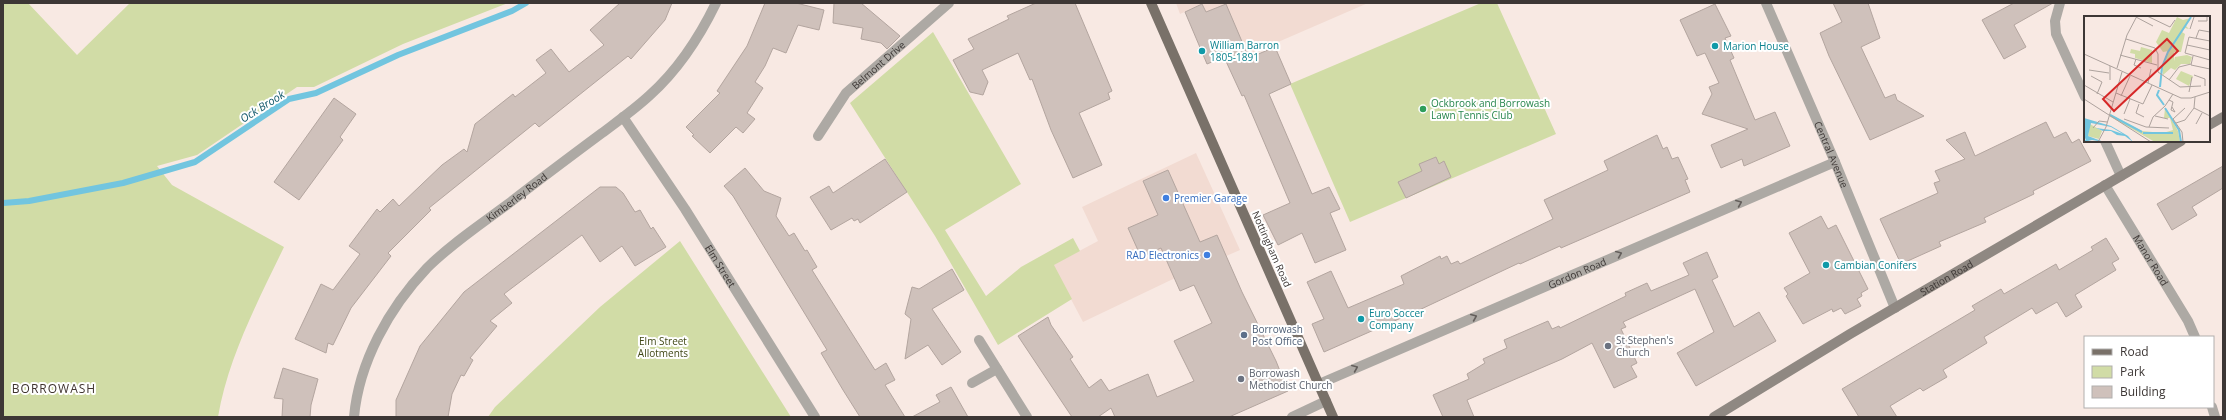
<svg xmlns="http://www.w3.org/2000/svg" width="2226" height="420" font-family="'Open Sans',sans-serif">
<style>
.built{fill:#f2dbd2}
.green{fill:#d1dca6}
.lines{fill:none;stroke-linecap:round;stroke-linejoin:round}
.stream{stroke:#72c5df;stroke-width:6}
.building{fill:#cfc1bb;stroke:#b3a59f}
.street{stroke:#ada9a4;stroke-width:10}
.secondary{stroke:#8f8882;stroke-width:10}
.primary{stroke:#797169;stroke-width:10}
.oneway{stroke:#645f5c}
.culture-dot{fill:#0f9aa8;stroke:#fff;stroke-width:1.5}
.leisure-dot{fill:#2e9e5b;stroke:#fff;stroke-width:1.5}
.shop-dot{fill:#3f7fe0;stroke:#fff;stroke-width:1.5}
.service-dot{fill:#5c6f8a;stroke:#fff;stroke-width:1.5}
.worship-dot{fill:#6b7280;stroke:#fff;stroke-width:1.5}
.labels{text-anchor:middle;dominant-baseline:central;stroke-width:4;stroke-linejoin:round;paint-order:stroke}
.culture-label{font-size:10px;fill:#0d838f;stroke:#fff;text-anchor:start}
.street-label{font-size:10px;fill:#3d3735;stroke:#fff}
.leisure-label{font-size:10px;fill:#27864d;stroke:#fff;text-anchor:start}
.shop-label{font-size:10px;fill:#366cbe;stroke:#fff;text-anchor:start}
.service-label{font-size:10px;fill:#4e5e75;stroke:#fff;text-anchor:start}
.worship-label{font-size:10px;fill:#5b616d;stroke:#fff;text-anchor:start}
.park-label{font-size:10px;fill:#424918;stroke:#fff}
.water-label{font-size:11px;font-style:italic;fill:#12586a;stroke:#fff}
.quarter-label{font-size:12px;letter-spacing:1px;fill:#3f332f;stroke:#fff}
.inset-river{fill:none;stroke:#72c5df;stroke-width:2}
.inset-road{fill:none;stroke:#ada29d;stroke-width:1}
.view{fill:#d62828;fill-opacity:0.15;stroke:#d62828;stroke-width:2}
.inset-edge{fill:none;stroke:#3d3735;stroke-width:2}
</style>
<rect width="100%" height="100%" fill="#f8e9e3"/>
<path class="built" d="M1176 3H1368L1239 59 1238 33 1226 4 1206 12 1202 4 1180 14Z
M1196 153 1240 250 1171 280 1083 322 1053 265 1098 241 1082 207Z"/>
<path class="green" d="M3 3H28L77 55 130 3H508L403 44 314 87H297L197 155 157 166 172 185 284 247C258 301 228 358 218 417H3Z
M1481 3H1497L1556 134 1350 222 1290 84Z
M933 32 1021 184 945 230 986 296 1021 267 1073 238 1080 251 1054 265 1072 299 998 345 935 236 850 103Z
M680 241 791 417H488L495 407 600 307Z"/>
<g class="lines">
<path class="stream" d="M3 203 29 201 123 183 195 162 289 99 316 93 398 55 512 11 526 3"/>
</g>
<path class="building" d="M620 3H672L665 20 631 59 628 56 539 127 535 123 429 208 431 210 388 253 391 256 351 308 333 345 328 343 326 353 295 339 321 284 333 290 360 254 349 246 377 209 380 212 393 199 399 206 442 165 464 149 467 152 475 124 513 94 515 97 546 73 536 60 551 49 569 72 604 45 590 30Z
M765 3H796L824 10 819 30 798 25 786 53 773 48 765 66 755 82 763 88 747 113 755 119 743 133 736 127 710 153 692 136 694 135 686 127 720 93 717 91 747 46Z
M834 3H861L900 36 887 49 881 43 861 39 863 28 833 23Z
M1036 3H1075L1112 91 1108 93 1110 99 1079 113 1102 165 1073 178 1051 130 1032 79 1030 80 1018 53 982 70 988 82 983 95 970 92 953 60 974 49 968 39 1009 19 1007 16Z
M1833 3H1868L1880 38 1861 47 1885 98 1895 94 1897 100 1924 116 1870 140 1829 56 1820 33 1842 22Z
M2014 3H2053L2014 25 2026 47 2004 59 1982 20Z
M1202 4 1206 12 1226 4 1249 58 1275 47 1291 84 1269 94 1312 194 1329 187 1340 209 1330 213 1346 250 1315 263 1302 233 1278 245 1263 215 1290 203 1244 95 1242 96 1224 57 1207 64 1185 12Z
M1715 4 1731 36 1725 38 1734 58 1730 60 1755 120 1775 112 1790 146 1744 166 1742 159 1721 168 1716 157 1711 145 1748 129 1702 114 1712 94 1709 87 1719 83 1705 53 1697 56 1680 20Z
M334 98 356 114 340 137 343 140 299 200 274 182Z
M2046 122 2054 138 2066 132 2072 143 2079 139 2091 161 2033 191 2034 194 1984 218 1986 222 1939 242 1941 246 1901 264 1880 219 1938 193 1934 183 1940 181 1935 171 1965 159 1946 140 1965 132 1975 156Z
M1657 135 1663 149 1667 147 1672 159 1678 157 1688 179 1685 180 1690 192 1561 248 1560 246 1520 264 1519 263 1417 311 1324 352 1312 324 1324 319 1307 282 1331 271 1348 308 1404 284 1401 276 1440 256 1441 259 1447 256 1451 264 1458 261 1460 264 1553 219 1544 200 1608 170 1604 161Z
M1436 157 1439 164 1444 161 1451 177 1406 198 1398 182 1422 171 1419 164Z
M885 159 907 192 860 223 858 219 854 221 852 218 831 230 810 197 829 186 833 193Z
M2223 166V188L2192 207 2197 215 2172 230 2157 204Z
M745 168 764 191 781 198 776 216 789 236 794 233 805 251 807 250 817 267 812 270 875 370 886 363 895 380 885 385 905 417H860L843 390 821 353 827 350 733 196 724 186Z
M1168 170 1200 242 1217 235 1242 292 1276 361 1288 391 1229 417H1115L1111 408 1098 417H1072L1018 336 1048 317 1051 325 1073 357 1070 359 1089 388 1101 379 1109 391 1148 374 1157 397 1194 381 1174 341 1212 323 1194 285 1180 291 1161 248 1141 257 1128 228 1158 215 1143 181Z
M600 187H616L623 193 635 212 640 210 651 229 653 227 666 247 635 266 622 246 600 262 582 235 504 294 512 303 490 321 497 326 470 358 473 360 464 376 461 375 452 394 448 417H396V400L420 346 464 292Z
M1821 216 1828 229 1836 225 1868 289 1861 293 1862 296 1857 299 1861 306 1845 314 1841 308 1833 312 1832 309 1803 324 1786 296 1788 294 1784 288 1810 273 1789 233Z
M2106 238 2119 259 2112 263 2116 270 2075 295 2082 307 2066 317 2057 302 2036 314 2032 308 1984 337 1987 343 1943 370 1947 377 1923 391 1920 388 1890 406 1897 417H1859L1842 389 1975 310 1972 306 2001 289 2004 294 2056 264 2059 270 2093 250 2091 247Z
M1707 252 1718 277 1712 280 1734 327 1759 312 1776 341 1696 386 1677 353 1714 332 1695 289 1623 322 1626 327 1621 329 1637 363 1631 366 1637 377 1614 388 1592 343 1562 359 1467 400 1474 417H1443L1433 395 1469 379 1467 374 1485 363 1483 359 1507 348 1504 340 1548 321 1552 329 1559 326 1560 328 1626 296 1625 293 1647 283 1651 291 1689 275 1683 263Z
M952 269 964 290 932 309 961 352 942 365 928 345 905 359 911 319 905 314 912 287 919 289Z
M283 368 318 379 311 405 310 417H282L283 399 274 398Z
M951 387 968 417H912L940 402 936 395Z"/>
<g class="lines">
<g class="street">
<path id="s1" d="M1766 3 1835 162 1895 308"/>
<path d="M2060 3 2055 21 2056 34 2085 97"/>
<path id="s2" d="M623 117 685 209 815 417"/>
<path id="s3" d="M818 136 846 93 949 3"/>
<path d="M2105 141 2121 176"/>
<path id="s4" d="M2105 185 2188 321 2195 337"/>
<path d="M979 340 1027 417"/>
<path d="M972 383 997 369"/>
<path id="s5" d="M1319 384 1835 162"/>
<path d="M2212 407 2215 417"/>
<path id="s6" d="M354 417C359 362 389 308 427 268 451 244 481 224 508 204 539 180 571 156 602 133 618 121 635 109 650 95 679 69 699 38 716 3"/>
<path d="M1292 417 1326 401"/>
</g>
<g class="secondary">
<path d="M2209 125 2223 117"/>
<path id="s7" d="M1714 417 1850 334 2181 141"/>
</g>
<path class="primary" d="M1151 3 1333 417"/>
</g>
<defs><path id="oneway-chevron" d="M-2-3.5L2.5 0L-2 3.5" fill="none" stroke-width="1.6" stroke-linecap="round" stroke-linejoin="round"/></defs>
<g class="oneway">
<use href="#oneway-chevron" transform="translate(1739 203) rotate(-23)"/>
<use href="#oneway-chevron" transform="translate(1619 254) rotate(-23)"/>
<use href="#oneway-chevron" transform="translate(1474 317) rotate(-23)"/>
<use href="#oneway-chevron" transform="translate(1355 368) rotate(-23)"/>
</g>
<g class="culture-dot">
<circle cx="1715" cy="46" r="4"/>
<circle cx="1202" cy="51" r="4"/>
<circle cx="1826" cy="265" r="4"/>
<circle cx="1361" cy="319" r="4"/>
</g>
<circle class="leisure-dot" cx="1423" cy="109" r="4"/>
<g class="shop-dot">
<circle cx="1166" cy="198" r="4"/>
<circle cx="1207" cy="255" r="4"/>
</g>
<circle class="service-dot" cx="1244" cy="335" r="4"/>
<g class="worship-dot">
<circle cx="1608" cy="346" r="4"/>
<circle cx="1241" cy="379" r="4"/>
</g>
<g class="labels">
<g class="culture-label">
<text x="1210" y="45">William Barron<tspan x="1210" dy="12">1805-1891</tspan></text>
<text x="1723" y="46">Marion House</text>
<text x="1834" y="265">Cambian Conifers</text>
<text x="1369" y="313">Euro Soccer<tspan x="1369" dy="12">Company</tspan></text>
</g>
<g class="street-label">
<text stroke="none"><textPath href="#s3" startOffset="94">Belmont Drive</textPath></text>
<text stroke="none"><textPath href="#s1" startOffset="165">Central Avenue</textPath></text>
<text stroke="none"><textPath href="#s6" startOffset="283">Kimberley Road</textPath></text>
<text transform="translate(1272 249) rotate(66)">Nottingham Road</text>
<text stroke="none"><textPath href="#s4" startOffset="88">Manor Road</textPath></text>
<text stroke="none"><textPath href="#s2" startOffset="178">Elm Street</textPath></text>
<text stroke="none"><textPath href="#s5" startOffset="281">Gordon Road</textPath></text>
<text stroke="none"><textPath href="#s7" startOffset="271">Station Road</textPath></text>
</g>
<g class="leisure-label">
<text x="1431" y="103">Ockbrook and Borrowash<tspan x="1431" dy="12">Lawn Tennis Club</tspan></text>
</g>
<g class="shop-label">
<text x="1174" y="198">Premier Garage</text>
<text x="1199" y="255" text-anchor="end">RAD Electronics</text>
</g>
<g class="service-label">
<text x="1252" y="329">Borrowash<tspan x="1252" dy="12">Post Office</tspan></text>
</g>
<g class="worship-label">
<text x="1616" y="340">St Stephen's<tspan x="1616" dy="12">Church</tspan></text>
<text x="1249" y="373">Borrowash<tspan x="1249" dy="12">Methodist Church</tspan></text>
</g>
<g class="park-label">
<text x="663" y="341">Elm Street<tspan x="663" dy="12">Allotments</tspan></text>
</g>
<g class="water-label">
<text transform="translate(262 106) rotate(-32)">Ock Brook</text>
</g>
<g class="quarter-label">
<text x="54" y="388">BORROWASH</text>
</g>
</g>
<g transform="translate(2084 16)">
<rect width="126" height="126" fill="#f8e9e3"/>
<path d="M93 1 99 4 107 2 102 10 105 13 101 12 98 16 101 18 97 36H90V45L91 41 103 39 108 41 106 48H97L91 54 87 52 79 59 78 51 85 35 79 36 72 26 78 14 85 17ZM57 31 68 34V47L51 42V38L46 37 47 33 56 35ZM97 55 109 60 105 70 92 63ZM81 92 94 115 96 126H71L25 100 26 98 58 115 79 117 89 114 86 102H80ZM6 108 18 115 15 123 4 120Z" fill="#d1dca6"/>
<path d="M0 102 27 110 44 120 49 126 41 120 33 119 27 115H19L12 112 27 114 39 118 27 111 7 107 4 120 20 126 8 124 0 126 2 123 0 122Z" fill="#72c5df"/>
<path class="inset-river" d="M76 71 78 51 84 36 107 1M75 74 73 79 80 89M81 92 95 114 97 126M26 99 58 116M59 117H89"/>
<path class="inset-road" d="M63 0 86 11 91 4M52 1 69 10M114 5H123V0M106 13 110 1M112 22 115 14 126 16M42 23 71 32 74 38V56L96 71 117 70M126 25 105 21 101 37 126 44M103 29 126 34M0 38 97 82H107L126 76M36 39 73 49M109 40 107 49 126 53M52 43 50 49 57 52M33 52 43 19 53 0M5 54 25 57M110 59 121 63V70M7 60 18 66 13 78M26 64V50M85 64 95 51 107 48M64 67 67 53M0 69 29 86M105 76 108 61M32 77 59 88 68 69M37 80 46 60M111 81 110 92 126 100M0 83 67 126M85 84 89 86 87 94 91 96 88 91M55 88 52 97 60 101M40 98 46 83M71 100 84 103M40 103 62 111 85 112M92 107 101 104 110 92M112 108 118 97M65 111 69 101 81 90 89 78M9 112 15 105 23 106M14 126 22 111 38 56M99 126 98 116 89 103 101 92"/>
<path class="view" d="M83 23 94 35 30 95 19 83Z"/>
<rect width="126" height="126" class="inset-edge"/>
</g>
<rect width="2226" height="420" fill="none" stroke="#3d3735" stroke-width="8"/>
<rect x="2084" y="336" width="130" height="72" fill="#ffffff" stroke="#b1afae"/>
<rect x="2092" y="349" width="20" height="6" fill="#797169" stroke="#b1afae"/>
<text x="2120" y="356" font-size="12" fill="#3d3735">Road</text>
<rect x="2092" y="366" width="20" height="12" fill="#d1dca6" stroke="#b1afae"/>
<text x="2120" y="376" font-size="12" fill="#3d3735">Park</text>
<rect x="2092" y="386" width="20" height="12" fill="#cfc1bb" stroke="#b1afae"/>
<text x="2120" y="396" font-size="12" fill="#3d3735">Building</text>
</svg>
